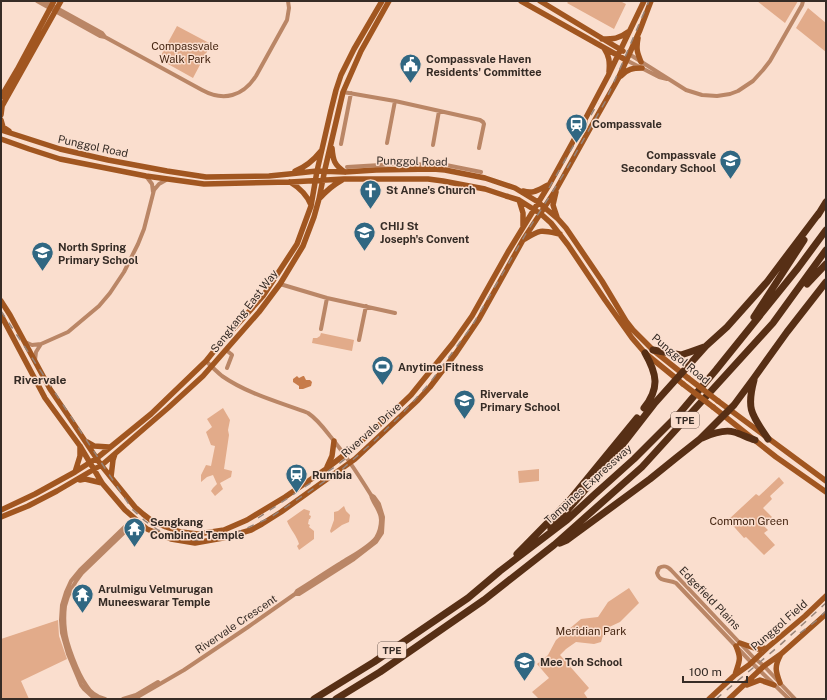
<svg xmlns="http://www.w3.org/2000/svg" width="827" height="700" font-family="'Public Sans',sans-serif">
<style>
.green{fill:#e2ab8a}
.water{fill:#c77b4a}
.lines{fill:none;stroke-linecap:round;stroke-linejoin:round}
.street{stroke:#ba8666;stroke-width:4}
.secondary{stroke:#a15620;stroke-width:5.5}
.highway{stroke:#572f15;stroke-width:7}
.rail{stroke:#978479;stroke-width:1.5;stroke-dasharray:7 7;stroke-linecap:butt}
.secondary-bridge{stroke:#a15620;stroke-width:5.5}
.labels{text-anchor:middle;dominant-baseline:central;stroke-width:3;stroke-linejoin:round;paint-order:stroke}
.shield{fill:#fadece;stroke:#716158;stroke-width:1}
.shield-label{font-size:10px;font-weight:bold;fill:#362c26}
.park-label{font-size:11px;fill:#452511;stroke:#fadece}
.poi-label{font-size:11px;font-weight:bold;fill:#362c26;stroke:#fadece;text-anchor:start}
.street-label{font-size:11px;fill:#362c26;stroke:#fadece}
.neighbourhood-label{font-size:12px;font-weight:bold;fill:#362c26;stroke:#fadece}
</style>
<rect width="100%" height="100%" fill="#fadece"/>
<path class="green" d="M569 1H620L626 4 614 29 567 3Z
M757 1H798L785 23Z
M808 8 826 23V52L796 28Z
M177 26 211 44 193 78 159 59Z
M321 333 354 340 352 351 312 343 313 338H317L320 336Z
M223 408 230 420 228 430 229 435 224 469 232 471 231 477 220 483 223 489 215 496 211 491 213 488 217 484 213 475 207 477 201 482V475L206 465 211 466 215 446 211 445 206 432 212 427 207 419Z
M539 469V481L519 483 518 471Z
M779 477 784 483 770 496 772 499 763 508 772 517 763 525 768 530 764 533 775 545 764 555 746 537 744 538 728 520 756 494 759 496Z
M344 506 346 511 350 515 349 522 342 525 331 533 330 531 334 520V512L338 511Z
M304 509 310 511 309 515 311 516 310 519H309L308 524 310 525 309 527 314 531V539L299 550 297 546 299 544C297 536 290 529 287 521Z
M629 588 639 603 620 622 605 629 601 642 594 644 576 642 566 649 560 655 589 688 584 693 588 699H539L532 692 549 678 537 664 548 655 556 640 581 619 598 617 608 602Z
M58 620 59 636 67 659 21 681 29 699H1V639Z"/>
<path class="water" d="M304 376 306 380H310L312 382 311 386 303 389H299V386L293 382V379L297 376 299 378 303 376Z"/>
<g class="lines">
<path class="street" d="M37 1 100 36 105 37
M44 1 102 33 105 37 202 90C224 102 243 96 256 76L287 20 289 8 288 1
M629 54 686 90 702 95 717 96 730 94 738 91 753 81 763 70 770 61 802 5 803 1
M626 60 659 77 667 79
M343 92 395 101 480 120 483 122 484 124 479 148
M387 143 395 101
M341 144 351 93
M433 145 439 111
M347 167 397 164 446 165 481 172
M146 176 152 184 153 192
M280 284 327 298 395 313
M321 329 327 298
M359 340 366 306
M25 342 32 345 41 344 68 332 99 306 110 293 124 272 138 244 144 229 154 190 159 184 166 180
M226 350 231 354 232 355 227 368
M35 360 36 352 41 344
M295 594H299L354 559 376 542 382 533 383 517 379 504 374 497 371 495
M95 699 84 689 81 685 68 654 62 633 61 620 62 605 66 592 71 581 80 570 134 518
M105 699C97 697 90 692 86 685 78 674 66 643 65 630 64 622 64 614 65 606 68 593 74 583 82 573L137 520
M123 699 136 695 158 682
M134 699 184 670 187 668 248 627 295 594 297 591C312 582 326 572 341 563 352 556 368 548 376 538 379 533 381 526 381 520 381 510 373 504 371 495 358 474 345 454 330 436 323 427 317 419 308 413 279 402 248 394 222 376 216 371 211 366 206 361
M789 699 749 660 676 583C668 579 660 583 657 573L659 568C664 565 667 566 671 570L753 657 764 666 795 699"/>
<path class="secondary" d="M521 1 626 60
M540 1 623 51
M638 38C636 49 637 52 641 62
M602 39C613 39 619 39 628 32
M604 48C609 56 610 61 609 72
M621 76C627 69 633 68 642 68
M1 97 17 70 54 1
M1 108 61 1
M1 115 2 107
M1 120 3 127 9 131
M1 130 60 149 108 160 167 171 206 177 269 176 289 174 317 171 345 172 376 170 433 169 445 170 485 178 515 188 538 202 558 219 566 228 602 281 626 321 633 330 653 350 688 378
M1 139 29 149 60 159 146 176 204 184 290 182 344 179H428L443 181 485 189 506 196 519 200 541 214 551 223 568 245 605 300 632 338 645 353 683 384
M332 148C333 160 334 165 345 172
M295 171C306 167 313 161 321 151
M290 182C300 188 307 195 311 205
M523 191C534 194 538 190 548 185
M556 192 553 205 557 217
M319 199C326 191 333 185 342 180
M519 200 523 213V226
M525 239C541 229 541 230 560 234
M1 301 10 315 50 389 69 417 101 465 135 507 143 514 152 521 166 527 181 532 198 534 224 530 247 520 285 497 326 469 357 445 388 417 411 395 453 343 472 316 508 252 549 185 581 127 608 76 644 1
M1 315 45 398 80 446 102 483 125 510 147 529 171 539 195 543 223 538 251 530 262 524 281 512 355 459 418 400 430 387 456 353 479 319 523 240 557 188 592 125 618 79 640 30 651 1
M718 401 826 481
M713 407 776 457 826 492
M87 442 94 446 109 447
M327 467 332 456 334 441
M75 472 80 456V446
M111 477 113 460 115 454
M80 480 85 479 102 483
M1 510 35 494 75 472 97 458 151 414 206 361 218 346 263 296 297 244 311 206 317 171 331 110 336 90 341 75 354 49 382 1
M1 517 28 506 57 491 103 464 168 408 203 376 259 312 280 284 303 246 314 217 319 199 325 169 343 92 361 51 389 1
M740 643 757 649 767 648
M780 656C774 667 776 672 780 683
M735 675C739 661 742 660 736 646
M747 685 760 680 774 685
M709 699 735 675 749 665 767 648 805 616 826 596
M729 699 764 666 781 654 826 614"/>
<path class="highway" d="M818 215 826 202
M807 284 826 264
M754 317 804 240
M653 350 681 355 690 352 704 347
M754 380C746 410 752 415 768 439
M644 408C660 388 657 374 645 353
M702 438C711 434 724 429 734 432 741 434 748 438 755 440
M551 529 605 467 654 404 706 346 727 327 767 282 819 213
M560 543 567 540 650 479 676 458 700 439 734 405 754 378 787 332 826 282
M517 554 569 501 637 418
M314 699 374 662 468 598 500 571 567 520 595 494 634 459 678 415 716 370 798 268 826 230
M336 699 380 672 484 600 554 545 642 467 773 323 826 250"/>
<path class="rail" d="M549 188 598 103
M1 311 132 509 145 521 158 530 174 536 188 540H204L219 538 234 534 271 517 340 471 371 444 401 415 429 384 472 326 528 230 565 172 605 102 622 64 649 1
M258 518 336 466 350 455
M800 633 816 621 826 611
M716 699 779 646 826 603"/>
<path class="secondary-bridge" d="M688 378 718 401
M683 384 713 407"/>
</g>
<defs>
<symbol id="civic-pin" viewBox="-11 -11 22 30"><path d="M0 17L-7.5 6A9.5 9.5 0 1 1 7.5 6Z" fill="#306782" stroke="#fadece"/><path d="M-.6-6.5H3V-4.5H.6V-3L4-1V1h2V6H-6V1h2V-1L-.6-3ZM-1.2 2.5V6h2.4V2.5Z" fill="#fff"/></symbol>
<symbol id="station-pin" viewBox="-11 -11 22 30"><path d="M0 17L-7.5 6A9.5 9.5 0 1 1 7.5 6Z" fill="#306782" stroke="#fadece"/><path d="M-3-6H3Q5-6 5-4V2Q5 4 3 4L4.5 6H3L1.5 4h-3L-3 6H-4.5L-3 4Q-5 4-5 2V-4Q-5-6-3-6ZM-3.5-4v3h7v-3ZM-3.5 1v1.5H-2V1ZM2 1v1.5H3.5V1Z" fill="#fff"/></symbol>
<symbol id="school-pin" viewBox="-11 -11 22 30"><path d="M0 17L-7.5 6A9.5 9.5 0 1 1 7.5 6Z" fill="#306782" stroke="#fadece"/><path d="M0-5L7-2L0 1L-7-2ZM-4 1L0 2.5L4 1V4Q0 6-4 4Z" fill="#fff"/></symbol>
<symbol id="church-pin" viewBox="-11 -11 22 30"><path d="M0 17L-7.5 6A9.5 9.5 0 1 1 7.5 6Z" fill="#306782" stroke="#fadece"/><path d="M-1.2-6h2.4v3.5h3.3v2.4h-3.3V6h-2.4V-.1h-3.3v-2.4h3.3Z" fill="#fff"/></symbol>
<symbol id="stadium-pin" viewBox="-11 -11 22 30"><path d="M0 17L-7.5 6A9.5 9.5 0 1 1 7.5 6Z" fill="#306782" stroke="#fadece"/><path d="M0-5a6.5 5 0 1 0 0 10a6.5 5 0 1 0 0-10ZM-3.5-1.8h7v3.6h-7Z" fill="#fff"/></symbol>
<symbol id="temple-pin" viewBox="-11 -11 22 30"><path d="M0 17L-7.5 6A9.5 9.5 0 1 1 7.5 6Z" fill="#306782" stroke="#fadece"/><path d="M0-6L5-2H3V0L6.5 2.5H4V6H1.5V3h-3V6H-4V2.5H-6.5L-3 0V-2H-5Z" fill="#fff"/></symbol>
</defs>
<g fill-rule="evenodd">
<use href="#civic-pin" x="398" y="52" width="25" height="34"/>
<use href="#station-pin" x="564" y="112" width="25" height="34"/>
<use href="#school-pin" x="718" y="148" width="25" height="34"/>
<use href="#church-pin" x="358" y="178" width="25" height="34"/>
<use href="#school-pin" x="352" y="220" width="25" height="34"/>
<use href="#school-pin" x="30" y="240" width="25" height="34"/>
<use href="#stadium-pin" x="370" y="354" width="25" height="34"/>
<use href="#school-pin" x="452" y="388" width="25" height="34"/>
<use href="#station-pin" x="284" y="462" width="25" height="34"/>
<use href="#temple-pin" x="122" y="516" width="25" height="34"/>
<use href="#temple-pin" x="70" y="582" width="25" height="34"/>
<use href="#school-pin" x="512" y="650" width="25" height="34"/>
</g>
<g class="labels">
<g class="shield">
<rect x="671" y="412" width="28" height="16" rx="3"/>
<rect x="378" y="642" width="28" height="16" rx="3"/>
</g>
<g class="shield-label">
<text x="685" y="420">TPE</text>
<text x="392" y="650">TPE</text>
</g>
<g class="park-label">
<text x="185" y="46">Compassvale<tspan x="185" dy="13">Walk Park</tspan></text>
<text x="749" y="521">Common Green</text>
<text x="591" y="631">Meridian Park</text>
</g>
<g class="poi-label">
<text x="426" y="59">Compassvale Haven<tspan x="426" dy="13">Residents' Committee</tspan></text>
<text x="592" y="124">Compassvale</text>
<text x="716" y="155" text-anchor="end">Compassvale<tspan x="716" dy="13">Secondary School</tspan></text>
<text x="386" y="190">St Anne's Church</text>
<text x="380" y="226">CHIJ St<tspan x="380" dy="13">Joseph's Convent</tspan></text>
<text x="58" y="247">North Spring<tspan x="58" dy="13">Primary School</tspan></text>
<text x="398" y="367">Anytime Fitness</text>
<text x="480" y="394">Rivervale<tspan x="480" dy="13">Primary School</tspan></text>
<text x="312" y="475">Rumbia</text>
<text x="150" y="522">Sengkang<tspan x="150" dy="13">Combined Temple</tspan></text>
<text x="98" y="589">Arulmigu Velmurugan<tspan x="98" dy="13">Muneeswarar Temple</tspan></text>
<text x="540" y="662">Mee Toh School</text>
</g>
<g class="street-label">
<text transform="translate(93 146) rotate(12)">Punggol Road</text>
<text transform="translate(412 161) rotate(1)">Punggol Road</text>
<text transform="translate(244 311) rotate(-52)">Sengkang East Way</text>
<text transform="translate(681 359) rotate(40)">Punggol Road</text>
<text transform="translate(371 430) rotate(-42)">Rivervale Drive</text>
<text transform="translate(588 484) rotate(-42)">Tampines Expressway</text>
<text transform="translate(710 598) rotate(46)">Edgefield Plains</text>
<text transform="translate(236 624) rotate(-34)">Rivervale Crescent</text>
<text transform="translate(779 625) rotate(-41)">Punggol Field</text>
</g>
<g class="neighbourhood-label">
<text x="40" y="380">Rivervale</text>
</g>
</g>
<rect width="827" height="700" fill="none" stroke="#362c26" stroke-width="4"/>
<path d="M683 676v6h64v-6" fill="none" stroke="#362c26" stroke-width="2"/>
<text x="689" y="676" font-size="12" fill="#362c26" stroke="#fadece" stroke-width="3" paint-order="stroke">100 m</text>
</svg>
